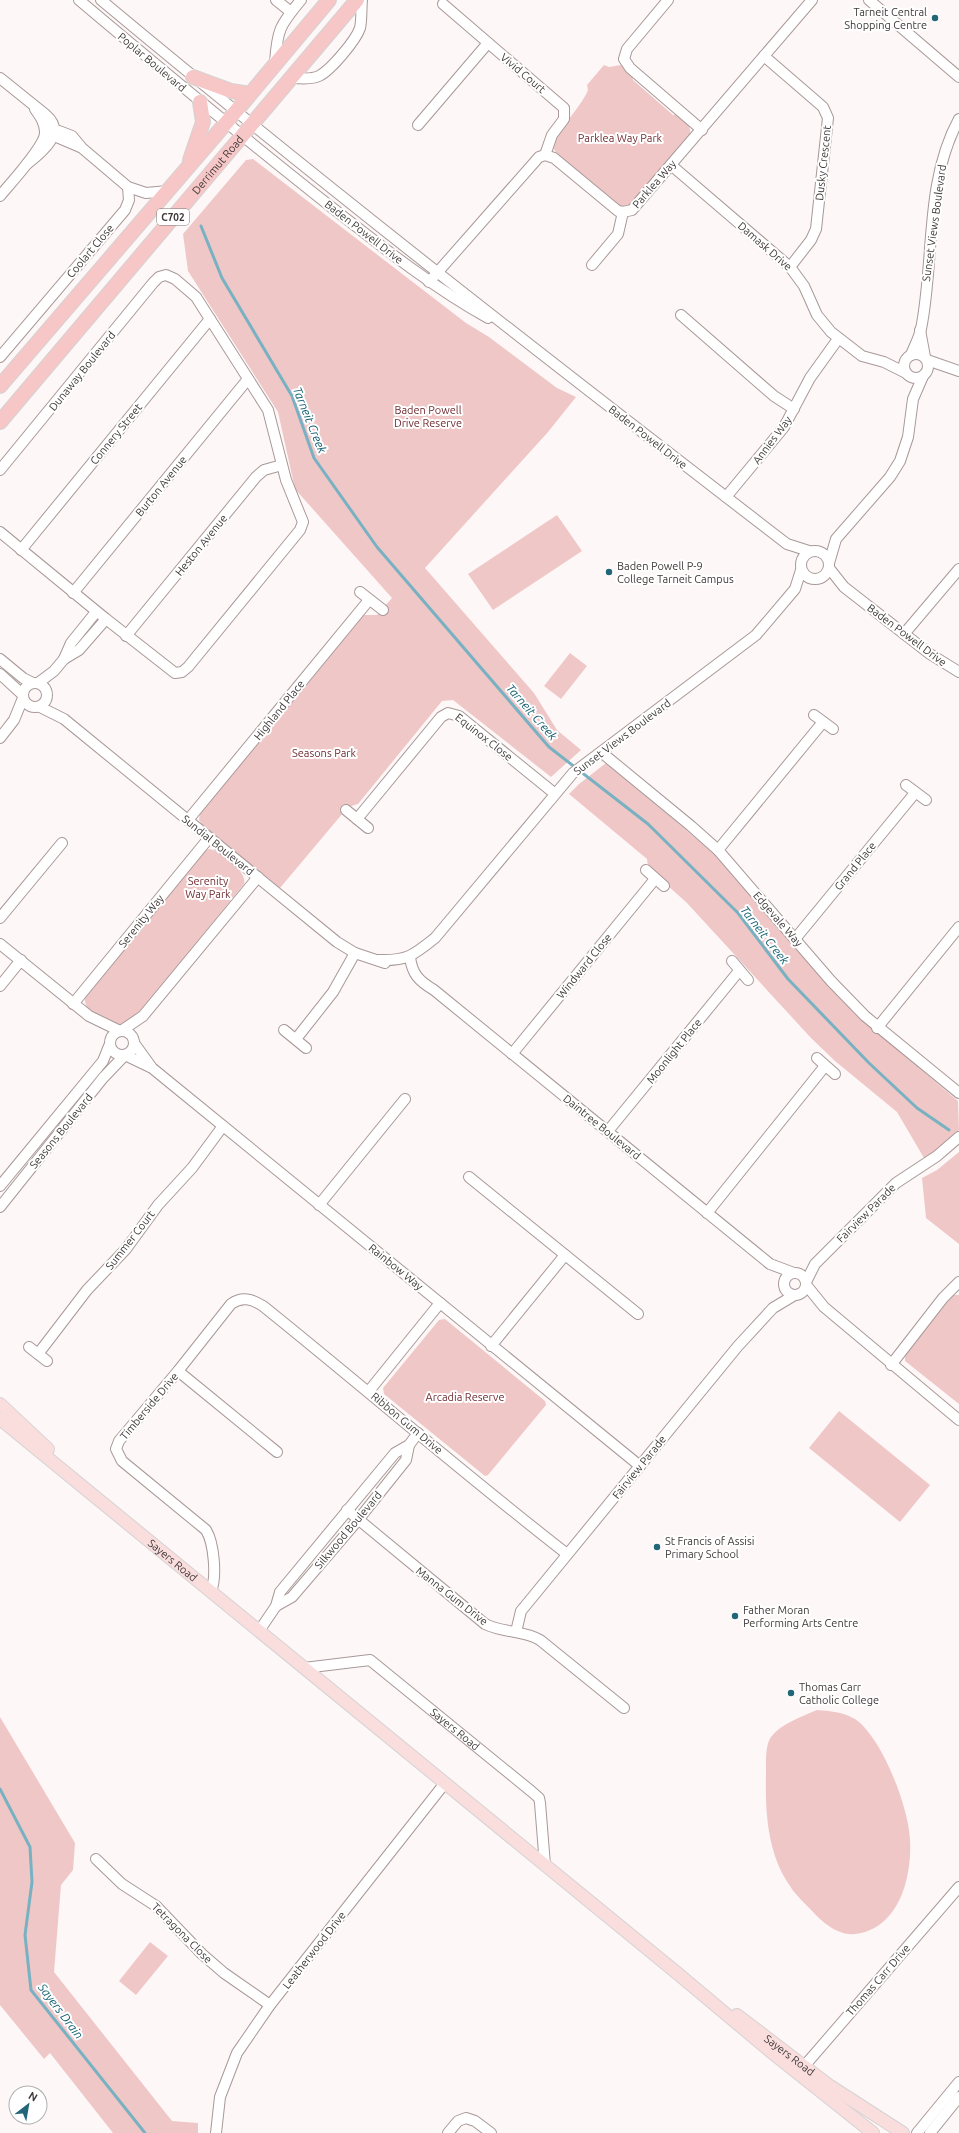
<svg xmlns="http://www.w3.org/2000/svg" width="959" height="2133" font-family="Ubuntu,sans-serif">
<style>
.green{fill:#f0c7c7}
.lines{fill:none;stroke-linecap:round;stroke-linejoin:round}
.stream{stroke:#78b1c2;stroke-width:3}
.minor-casing{stroke:#a89998;stroke-width:12}
.major-casing{stroke:#d5d3d3;stroke-width:14}
.highway-casing{stroke:#d5d3d3;stroke-width:16}
.minor{stroke:#fff;stroke-width:10}
.major{stroke:#fadddd;stroke-width:12}
.highway{stroke:#f7c6c6;stroke-width:14}
.poi-dot{fill:#226678;stroke:#fff;stroke-width:1.5}
.labels{text-anchor:middle;dominant-baseline:central;stroke-width:4;stroke-linejoin:round;paint-order:stroke}
.shield{fill:#fff;stroke:#797474;stroke-width:1}
.shield-label{font-size:10px;font-weight:bold;fill:#3f3939}
.poi-label{font-size:11px;fill:#3f3939;stroke:#fff;text-anchor:start}
.street-label{font-size:11px;fill:#3f3939;stroke:#fff}
.park-label{font-size:11px;fill:#6f2c31;stroke:#fff}
.water-label{font-size:12px;font-style:italic;fill:#115f71;stroke:#fff}
</style>
<rect width="100%" height="100%" fill="#fef7f7"/>
<path class="green" d="M604 65 609 67 621 65 632 75 633 80 673 115 678 114C685 121 692 125 690 136L631 205 622 207 618 205 558 155 553 148C553 135 582 106 588 90L587 85Z
M253 159 466 323 489 337 557 388 576 397 548 432 425 568 534 693 557 730 581 750 551 777 453 700 442 701 358 804 348 807 280 888 202 825 199 820 200 812 360 615H377L392 598 295 489 278 412 188 271 183 234 246 160Z
M557 515 582 551 493 610 468 574Z
M570 653 587 666 561 699 544 686Z
M606 763 711 851 855 1014 958 1101 959 1130 934 1152 924 1158 897 1112 835 1061 811 1038 687 903 648 868 647 859 569 794 579 784Z
M209 849C221 850 248 872 244 884L137 1016 122 1026C109 1027 82 1012 85 997L204 851Z
M959 1152V1244L926 1218 922 1178 937 1170Z
M953 1295H959V1404L905 1361V1355Z
M445 1319 545 1401 546 1405 488 1475 485 1476 384 1394 383 1388 439 1320Z
M839 1411 930 1485 900 1522 809 1448Z
M817 1710C830 1711 843 1712 855 1719 882 1737 909 1808 910 1840 912 1878 899 1929 855 1934 840 1936 824 1924 814 1913 806 1904 796 1896 790 1886 767 1854 765 1810 766 1773 766 1763 765 1745 771 1737 782 1723 801 1717 817 1710Z
M0 1717 75 1843 73 1870 61 1885 54 1972 172 2121 198 2123V2133H113L50 2053 44 2059 0 2005Z
M150 1942 168 1956 136 1995 119 1981Z"/>
<g class="lines">
<path class="stream" d="M201 226 222 278 292 396 314 458 377 547 549 747 648 824 738 913 788 979 869 1063 917 1108 949 1130
M0 1789 30 1847 32 1882 25 1935 31 1990 145 2133"/>
<defs>
<g id="minor">
<path d="M79 0C162 70 245 139 330 206 381 246 431 286 488 318"/>
<path d="M101 0C325 187 556 366 787 544L809 551"/>
<path d="M276 0 291 12"/>
<path d="M668 0 627 49 624 59 630 68 702 130"/>
<path d="M869 0 959 77"/>
<path d="M443 4 564 108V119L552 135 545 155"/>
<path d="M764 56 823 107 828 118 816 229 811 240 790 267"/>
<path d="M275 63C277 30 280 25 301 0"/>
<path d="M0 78 46 115C67 133 41 153 27 164"/>
<path d="M292 78C301 78 311 80 319 76 331 70 356 40 360 28 362 19 361 9 362 0"/>
<path d="M418 125 488 43"/>
<path d="M45 132 59 131 72 136 82 148 128 187 146 193 168 191"/>
<path d="M47 133 80 147"/>
<path d="M671 165 790 267 804 286 817 315 831 332 862 356 884 362 906 373"/>
<path d="M0 196C9 185 46 145 45 132 45 123 40 116 35 109"/>
<path d="M592 265 618 234 623 212"/>
<path d="M429 282 539 157 545 155 554 158 618 211 623 212 632 210 812 0"/>
<path d="M681 315 774 396 794 409"/>
<path d="M920 330 925 357"/>
<circle cx="916" cy="366" r="12"/>
<path d="M911 355C914 347 919 338 921 329 935 260 924 183 959 119"/>
<path d="M0 357 125 210 129 200 128 187"/>
<path d="M927 360 959 371"/>
<path d="M0 470 153 283 159 277 166 275 175 279 196 297 268 410 286 480 303 522 300 530 188 667 182 672 175 673 106 619 0 532"/>
<path d="M726 497 784 427 810 378 838 339"/>
<path d="M21 550 210 319"/>
<circle cx="815" cy="565" r="14"/>
<path d="M829 563 836 539 890 477 900 461 908 437 913 399 923 376"/>
<path d="M829 568 844 587 930 654 959 672"/>
<path d="M360 592 383 610"/>
<path d="M73 593 248 379"/>
<path d="M904 634 959 569"/>
<path d="M126 636 256 477 264 470 282 465"/>
<path d="M0 659 23 678 33 683"/>
<path d="M64 659 79 650 106 619"/>
<path d="M0 674 23 695"/>
<circle cx="35" cy="695" r="12"/>
<path d="M38 683 54 671 64 659 71 643 96 612"/>
<path d="M40 707 64 719 337 942 355 953 385 963"/>
<path d="M814 715 833 729"/>
<path d="M0 738 14 720 23 698"/>
<path d="M601 752 691 826 718 850 831 981 865 1016 959 1093"/>
<path d="M906 785 926 800"/>
<path d="M346 810 368 828"/>
<path d="M357 819 441 717 448 713 459 716 554 793"/>
<path d="M188 820 369 600"/>
<path d="M718 850 823 722"/>
<path d="M646 870 664 886"/>
<path d="M0 918 62 843"/>
<path d="M795 939 915 793"/>
<path d="M0 944 89 1016 120 1031"/>
<path d="M410 957C412 974 419 981 434 990L770 1264 794 1273"/>
<path d="M379 960C407 961 414 955 435 938L573 773 756 635 795 589 801 570"/>
<path d="M732 961 748 980"/>
<path d="M0 986 21 960"/>
<path d="M73 1004 209 838"/>
<path d="M877 1028 959 927"/>
<path d="M284 1030 306 1048"/>
<circle cx="122" cy="1043" r="12"/>
<path d="M121 1031 143 1016 258 877"/>
<path d="M296 1039 333 992 355 953"/>
<path d="M134 1043 152 1068 640 1466"/>
<path d="M512 1054 655 879"/>
<path d="M125 1055 150 1067"/>
<path d="M817 1058 835 1074"/>
<path d="M608 1131 739 971"/>
<path d="M469 1177 638 1314"/>
<path d="M0 1186 103 1061 109 1046"/>
<path d="M319 1205 405 1099"/>
<path d="M0 1207 103 1078 124 1056"/>
<path d="M707 1213 825 1066"/>
<circle cx="795" cy="1284" r="11"/>
<path d="M806 1282 815 1264 896 1183 937 1156 959 1137"/>
<path d="M807 1286 824 1307 959 1420"/>
<path d="M491 1346 565 1255"/>
<path d="M29 1347 47 1361"/>
<path d="M38 1354 87 1290 126 1249 158 1205 192 1168 223 1126"/>
<path d="M891 1365 943 1298 959 1282"/>
<path d="M178 1371 277 1452"/>
<path d="M369 1391 440 1303"/>
<path d="M347 1510 485 1624C503 1633 523 1630 540 1640L624 1708"/>
<path d="M211 1591C217 1577 214 1543 206 1530L122 1461 116 1449 119 1441 178 1371 231 1304C242 1296 252 1299 263 1306 365 1388 464 1474 567 1554"/>
<path d="M276 1606 292 1597 358 1520 406 1460 409 1445"/>
<path d="M259 1631 276 1606 280 1592 395 1453 409 1445 418 1433"/>
<path d="M516 1632 521 1611 526 1605 738 1346 773 1308 793 1296"/>
<path id="s1" d="M304 1668 370 1660 531 1791 539 1798 540 1803 545 1865"/>
<path d="M96 1859 122 1884 156 1906 202 1954 224 1973 270 2005"/>
<path d="M800 2071 959 1887"/>
<path d="M216 2133 220 2097 237 2053 270 2005 445 1783"/>
<path d="M448 2133 458 2121 466 2118 475 2121 491 2133"/>
<path d="M917 2133 959 2082"/>
<path d="M930 2133 959 2097"/>
</g>
<g id="major">
<path d="M0 1404 48 1449"/>
<path id="s2" d="M0 1419 677 1973 770 2051 873 2133"/>
<path id="s3" d="M737 2015 830 2086 903 2133"/>
</g>
<g id="highway">
<path d="M193 77 231 91 250 94"/>
<path d="M190 160 203 122 200 102"/>
<path d="M0 386 226 123 329 0"/>
<path id="s4" d="M0 422 357 0"/>
</g>
</defs>
<use href="#minor" class="minor-casing"/>
<use href="#major" class="major-casing"/>
<use href="#highway" class="highway-casing"/>
<use href="#minor" class="minor"/>
<use href="#major" class="major"/>
<use href="#highway" class="highway"/>
</g>
<g class="poi-dot">
<circle cx="935" cy="18" r="4"/>
<circle cx="609" cy="572" r="4"/>
<circle cx="657" cy="1547" r="4"/>
<circle cx="735" cy="1616" r="4"/>
<circle cx="791" cy="1693" r="4"/>
</g>
<g class="labels">
<rect class="shield" x="157" y="209" width="32" height="16" rx="3"/>
<g class="shield-label">
<text x="173" y="217">C702</text>
</g>
<g class="poi-label">
<text x="927" y="12" text-anchor="end">Tarneit Central<tspan x="927" dy="13">Shopping Centre</tspan></text>
<text x="617" y="566">Baden Powell P-9<tspan x="617" dy="13">College Tarneit Campus</tspan></text>
<text x="665" y="1541">St Francis of Assisi<tspan x="665" dy="13">Primary School</tspan></text>
<text x="743" y="1610">Father Moran<tspan x="743" dy="13">Performing Arts Centre</tspan></text>
<text x="799" y="1687">Thomas Carr<tspan x="799" dy="13">Catholic College</tspan></text>
</g>
<g class="street-label">
<text transform="translate(152 62) rotate(40)">Poplar Boulevard</text>
<text transform="translate(523 73) rotate(40)">Vivid Court</text>
<text transform="translate(823 163) rotate(-84)">Dusky Crescent</text>
<text stroke="none"><textPath href="#s4" startOffset="337">Derrimut Road</textPath></text>
<text transform="translate(654 184) rotate(-49)">Parklea Way</text>
<text transform="translate(934 223) rotate(-82)">Sunset Views Boulevard</text>
<text transform="translate(364 232) rotate(38)">Baden Powell Drive</text>
<text transform="translate(765 246) rotate(41)">Damask Drive</text>
<text transform="translate(90 251) rotate(-50)">Coolart Close</text>
<text transform="translate(82 371) rotate(-51)">Dunaway Boulevard</text>
<text transform="translate(116 434) rotate(-51)">Connery Street</text>
<text transform="translate(648 437) rotate(38)">Baden Powell Drive</text>
<text transform="translate(772 440) rotate(-53)">Annies Way</text>
<text transform="translate(161 486) rotate(-51)">Burton Avenue</text>
<text transform="translate(201 545) rotate(-51)">Heston Avenue</text>
<text transform="translate(907 635) rotate(37)">Baden Powell Drive</text>
<text transform="translate(279 710) rotate(-51)">Highland Place</text>
<text transform="translate(484 737) rotate(38)">Equinox Close</text>
<text transform="translate(622 737) rotate(-37)">Sunset Views Boulevard</text>
<text transform="translate(218 845) rotate(39)">Sundial Boulevard</text>
<text transform="translate(855 866) rotate(-51)">Grand Place</text>
<text transform="translate(778 919) rotate(49)">Edgevale Way</text>
<text transform="translate(141 921) rotate(-51)">Serenity Way</text>
<text transform="translate(584 966) rotate(-51)">Windward Close</text>
<text transform="translate(674 1051) rotate(-51)">Moonlight Place</text>
<text transform="translate(602 1127) rotate(39)">Daintree Boulevard</text>
<text transform="translate(61 1131) rotate(-51)">Seasons Boulevard</text>
<text transform="translate(866 1213) rotate(-45)">Fairview Parade</text>
<text transform="translate(130 1240) rotate(-52)">Summer Court</text>
<text transform="translate(396 1267) rotate(39)">Rainbow Way</text>
<text transform="translate(149 1406) rotate(-50)">Timberside Drive</text>
<text transform="translate(407 1423) rotate(40)">Ribbon Gum Drive</text>
<text transform="translate(639 1467) rotate(-51)">Fairview Parade</text>
<text transform="translate(348 1530) rotate(-50)">Silkwood Boulevard</text>
<text stroke="none"><textPath href="#s2" startOffset="223">Sayers Road</textPath></text>
<text transform="translate(452 1596) rotate(38)">Manna Gum Drive</text>
<text stroke="none"><textPath href="#s1" startOffset="176">Sayers Road</textPath></text>
<text transform="translate(182 1933) rotate(45)">Tetragona Close</text>
<text transform="translate(314 1950) rotate(-52)">Leatherwood Drive</text>
<text transform="translate(878 1980) rotate(-49)">Thomas Carr Drive</text>
<text stroke="none"><textPath href="#s3" startOffset="66">Sayers Road</textPath></text>
</g>
<g class="park-label">
<text x="620" y="138">Parklea Way Park</text>
<text x="428" y="410">Baden Powell<tspan x="428" dy="13">Drive Reserve</tspan></text>
<text x="324" y="753">Seasons Park</text>
<text x="208" y="881">Serenity<tspan x="208" dy="13">Way Park</tspan></text>
<text x="465" y="1397">Arcadia Reserve</text>
</g>
<g class="water-label">
<text transform="translate(310 420) rotate(68)">Tarneit Creek</text>
<text transform="translate(532 712) rotate(49)">Tarneit Creek</text>
<text transform="translate(765 935) rotate(52)">Tarneit Creek</text>
<text transform="translate(61 2011) rotate(53)">Sayers Drain</text>
</g>
</g>
<g transform="translate(28 2105) rotate(31)"><circle r="19" fill="#ffffff" stroke="#b2b0b0"/>
<path d="M0-3L7 15L0 10L-7 15Z" fill="#226678"/>
<text y="-6" font-size="11" font-weight="bold" text-anchor="middle" fill="#3f3939">N</text>
</g>
</svg>
